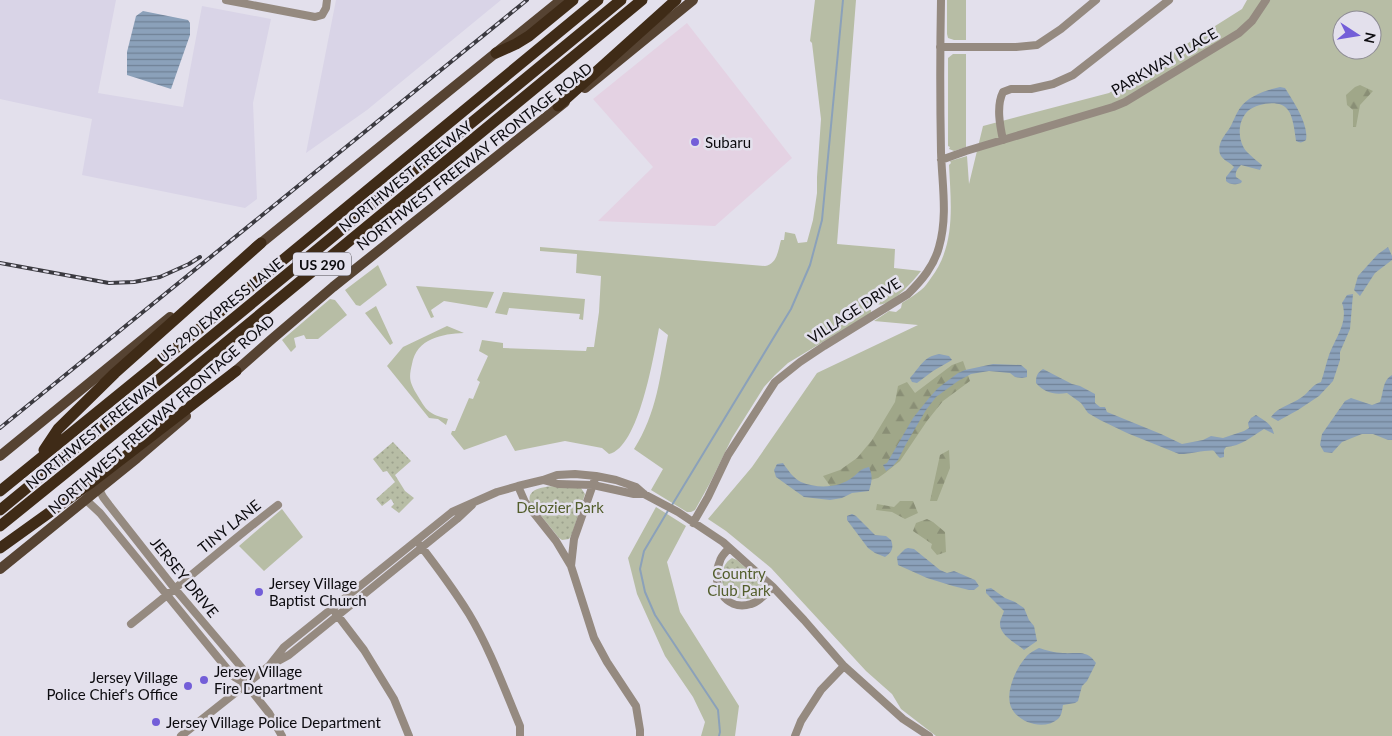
<svg xmlns="http://www.w3.org/2000/svg" width="1392" height="736" font-family="Lato,sans-serif">
<style>
.commercial{fill:#e4d2e3}
.built{fill:#d9d4e7}
.grass{fill:#b7bda5;fill-rule:evenodd}
.forest{fill:url(#forest-firs)}
.park{fill:url(#park-dots)}
.water{fill:url(#water-rules)}
.lines{fill:none;stroke-linecap:round;stroke-linejoin:round}
.stream{stroke:#8ba1ba;stroke-width:2}
.minor{stroke:#958a80;stroke-width:8}
.major{stroke:#564332;stroke-width:10}
.highway{stroke:#3f2b17;stroke-width:11}
.rail-casing{stroke:#3b3a40;stroke-width:4}
.rail{stroke:#e3e0ec;stroke-width:2;stroke-dasharray:5.5;stroke-linecap:butt}
.poi-dot{fill:#735ed8;stroke:#e3e0ec;stroke-width:2}
.labels{text-anchor:middle;dominant-baseline:central;stroke-width:5;stroke-linejoin:round;paint-order:stroke}
.shield{fill:#e3e0ec;stroke:#4c4b51;stroke-width:1}
.shield-label{font-size:14px;font-weight:bold;fill:#0c0b0f}
.street-label{font-size:15px;fill:#0c0b0f;stroke:#e3e0ec}
.poi-label{font-size:15px;fill:#0c0b0f;stroke:#e3e0ec;text-anchor:start}
.park-label{font-size:15px;fill:#535e2c;stroke:#e3e0ec}
</style>
<defs>
<pattern id="forest-firs" width="22" height="20" patternUnits="userSpaceOnUse" patternTransform="scale(1.25)"><rect width="22" height="20" fill="#a0a789"/><path d="M5 1l3.5 6h-7zM16 11l3.5 6h-7z" fill="#898e75"/></pattern>
<pattern id="park-dots" width="8" height="8" patternUnits="userSpaceOnUse" patternTransform="scale(1.25)"><rect width="8" height="8" fill="#b7bda5"/><path d="M2 2h.1M6 6h.1" fill="none" stroke="#9ca18d" stroke-width="1.8" stroke-linecap="round"/></pattern>
<pattern id="water-rules" width="6" height="5" patternUnits="userSpaceOnUse" patternTransform="scale(1.25)"><rect width="6" height="5" fill="#8ba1ba"/><path d="M0 2.5h6" fill="none" stroke="#708196"/></pattern>
</defs>
<rect width="100%" height="100%" fill="#e3e0ec"/>
<path class="commercial" d="M687 23 792 158 715 226 598 221 653 167 593 99Z"/>
<path class="built" d="M0 0H116L98 93 183 107 202 6 271 19 253 103 257 199 245 208 82 175 92 119 0 99Z
M336 0H501L367 110 306 153Z"/>
<path class="grass" d="M815 0H856L837 244 895 249 894 268 921 271C913 281 896 301 883 304 881 305 878 304 875 304L869 309 871 310V313L788 363 775 375 764 387 732 438 710 483 695 510 691 512H687L651 490 663 469 634 449C657 413 660 376 668 335L659 328C654 354 639 448 609 454L602 448 565 441 515 451 506 435 464 450 451 434 452 431H455L469 398 473 399 480 382 477 380 488 356 479 351 482 340 503 343V348L586 351 587 347H594L599 312 601 276 576 273 577 254 540 251V247L765 266C777 264 778 251 781 240H784L785 232 795 234 798 243 807 242 813 220 817 193V177L821 119 812 43 810 41Z
M947 0H966V40H954L948 38 947 34Z
M1247 0H1392V736H936L901 709 892 694 866 671 771 568 726 531 708 519 752 467 817 373 918 325 874 321 889 311 896 312 901 308 902 303C908 299 915 295 921 290 925 287 928 282 931 278 956 245 951 205 949 165L951 163 950 161 967 156 969 184 983 126 1109 93 1242 9ZM1342 20H1372V50H1342Z
M953 54H966V147L954 151 949 149 950 147 948 146V58Z
M378 265 387 285 360 306 356 305 345 290Z
M416 286 494 292 487 308 444 301 431 310 434 317 431 318Z
M503 292 585 299 583 320 579 319 580 314 509 308 507 315 495 313Z
M330 299 335 300 347 315 318 339H306L304 335 294 338 296 347 291 352 282 340Z
M376 306 393 343 390 345 365 313Z
M447 326 464 333C442 334 417 338 412 364 409 377 409 381 416 393 420 399 424 408 430 412 435 416 442 417 448 419L446 425 438 419 429 418 387 366 403 347Z
M656 507 686 526 667 562 680 612 739 706 735 736H701L705 722 693 697 665 656 637 594 628 558Z
M282 509 303 537 264 571 239 546Z"/>
<path class="forest" d="M1360 85 1373 91 1360 105 1356 127H1353V110L1347 105 1346 95 1355 87Z
M963 361 970 381 943 401 927 421 900 461 885 473 878 478 833 490 823 476 840 470 857 458 872 440 895 402 898 386 907 382 915 393 952 365Z
M949 450 950 468 937 501H930L940 455Z
M900 501H913L918 513 905 519 892 512 876 510 877 504 894 507Z
M927 519 933 522 945 532 946 552 937 555 931 548 932 544 913 531 916 523Z"/>
<path class="park" d="M393 442 411 461 395 475 405 491 414 498 399 513 391 507 394 504 391 499 382 506 376 499 395 482 387 471 383 472 373 459Z
M569 486 581 488 585 494 572 534 569 539 562 540 559 538 530 502C525 484 558 486 569 486Z
M732 558 737 560 763 584C766 608 714 603 723 571 724 565 727 561 732 558Z"/>
<path class="water" d="M143 11 188 20 190 23V35L171 89 127 75V52L136 16Z
M1280 87 1285 88C1293 101 1309 124 1306 140 1302 143 1300 143 1296 141 1295 133 1293 116 1288 110 1281 99 1258 103 1249 110 1237 120 1237 141 1247 152 1252 157 1257 161 1262 165L1260 170 1241 165C1237 169 1235 172 1236 177L1242 181 1241 183C1235 185 1230 185 1226 181V177L1234 167C1230 162 1222 160 1220 154 1217 144 1224 136 1229 129 1233 123 1235 115 1240 108 1248 96 1266 90 1280 87Z
M1388 247 1392 256V260L1375 273 1360 296 1354 290 1358 276 1378 254Z
M1353 294 1350 329 1340 352V360L1333 381 1319 396 1298 410 1278 421 1271 417C1279 406 1291 405 1302 397 1310 392 1310 386 1321 382 1324 373 1326 364 1329 355 1335 338 1349 322 1342 303L1347 295Z
M939 354 949 356 952 360 933 371 917 383 912 382 910 378C921 366 923 357 939 354Z
M993 364 1021 365 1027 370V377L1022 378 1015 377 1010 373 989 371 971 374 958 381 936 397 926 410 906 444 898 460 893 466 886 471 883 465 887 463 913 418 929 398 938 388 958 373 965 370Z
M1043 369 1072 384 1080 386 1095 394V403L1100 407H1105L1107 412 1161 434 1182 444 1203 440 1211 436 1223 438 1244 431 1249 428 1248 423 1251 418 1256 415C1265 421 1272 424 1274 434L1264 429C1251 437 1241 446 1226 447L1224 450V457L1220 458C1217 456 1216 453 1214 451 1210 449 1186 455 1179 454L1127 433 1100 420 1088 413 1081 403 1067 393C1054 395 1045 393 1036 383 1036 376 1037 373 1043 369Z
M1392 375V440H1388L1373 434H1362L1342 442 1332 453 1324 452 1320 445 1322 434 1345 401 1351 398 1372 405 1380 402C1384 392 1382 381 1392 375Z
M783 463C787 469 794 479 801 482 818 489 839 488 853 477 861 471 858 470 869 467 873 476 872 481 869 491L852 493 842 498 830 500 804 497 776 477 774 470 777 464Z
M852 514 856 516 875 535 886 536 891 540C894 548 892 552 885 557L875 553 868 548 847 520V516Z
M908 548 914 549 940 570 947 573 954 571 975 580 979 586 974 590H969L953 586 927 578 898 565 897 557 905 549Z
M991 588 1005 598 1015 602 1024 608 1029 620 1034 626 1037 641 1024 650C1016 643 999 635 1000 623 1000 619 1003 615 1004 611L986 593V589Z
M1039 648C1046 650 1055 653 1063 653 1077 654 1087 649 1096 663L1087 681 1082 686 1078 701 1075 703 1063 705C1062 710 1062 715 1058 719 1044 731 1018 723 1011 707 1005 692 1016 668 1026 657 1029 653 1035 650 1039 648Z"/>
<g class="lines">
<path class="stream" d="M672 505 791 309 810 265 822 220 843 0
M669 509 644 551 640 569 645 592 655 615 718 710 720 732 719 736"/>
<path class="minor" d="M226 0 315 17 322 15 326 8 327 0
M940 47H1016L1037 45 1061 29 1096 0
M1003 140C1000 126 996 106 1003 92L1011 89H1031L1053 84 1073 75 1169 0
M941 160 966 151 1113 107 1125 102 1239 33 1252 21 1266 0
M596 476 574 539 571 566 594 638 607 662 636 706 640 730V736
M543 480 558 484 593 485 634 494H644
M518 486 525 502 556 541 571 566
M99 489 103 497 109 505 175 589 242 668 246 684 269 713 282 736
M86 500 100 513 233 676 246 684
M693 523 708 497 728 455 775 382 800 362 824 346 908 294C922 280 934 266 939 247 948 216 942 184 941 152 940 102 940 51 941 0
M420 545C437 567 454 590 469 614 490 649 504 688 520 726V736
M729 548C726 552 721 556 720 561 710 583 724 612 751 604 759 602 767 593 773 587
M335 612 364 650 394 699 409 736
M131 624C181 585 228 543 278 505
M269 666 284 647 452 512 497 492 518 486 543 480 557 475 575 474 596 476 616 480 636 487 644 494 678 512 723 542 773 587 804 620 844 666 903 719 929 736
M181 736 269 666 289 655 457 519 472 505
M795 736 801 721 821 690 844 666"/>
<path class="major" d="M585 88 693 0
M255 248 561 0
M230 376 272 339 333 287 565 102
M0 456 170 317
M0 569 137 458 186 416"/>
<path class="highway" d="M496 53 516 44 529 36 573 0
M558 106 676 0
M44 450 58 429 115 373 261 243
M0 491 181 344 598 0
M0 510 621 0
M0 526 189 373 642 0
M0 548 92 482 236 371"/>
<defs>
<path id="rail" d="M0 263 109 283 134 282 160 277 189 264 200 257
M0 428 527 0"/>
</defs>
<use href="#rail" class="rail-casing"/>
<use href="#rail" class="rail"/>
</g>
<g class="poi-dot">
<circle cx="695" cy="142" r="5"/>
<circle cx="259" cy="592" r="5"/>
<circle cx="204" cy="680" r="5"/>
<circle cx="188" cy="686" r="5"/>
<circle cx="156" cy="722" r="5"/>
</g>
<g class="labels">
<rect class="shield" x="293" y="252.5" width="58" height="23" rx="4"/>
<g class="shield-label">
<text x="322" y="264">US 290</text>
</g>
<g class="street-label">
<text transform="translate(1164 61) rotate(-30)">PARKWAY PLACE</text>
<text transform="translate(474 156) rotate(-38)">NORTHWEST FREEWAY FRONTAGE ROAD</text>
<text transform="translate(405 176) rotate(-39)">NORTHWEST FREEWAY</text>
<text transform="translate(220 310) rotate(-39)">US 290 EXPRESS LANE</text>
<text transform="translate(854 310) rotate(-33)">VILLAGE DRIVE</text>
<text transform="translate(161 414) rotate(-41)">NORTHWEST FREEWAY FRONTAGE ROAD</text>
<text transform="translate(92 433) rotate(-39)">NORTHWEST FREEWAY</text>
<text transform="translate(229 526) rotate(-39)">TINY LANE</text>
<text transform="translate(185 577) rotate(51)">JERSEY DRIVE</text>
</g>
<g class="poi-label">
<text x="705" y="142">Subaru</text>
<text x="269" y="583">Jersey Village<tspan x="269" dy="17">Baptist Church</tspan></text>
<text x="214" y="671">Jersey Village<tspan x="214" dy="17">Fire Department</tspan></text>
<text x="178" y="677" text-anchor="end">Jersey Village<tspan x="178" dy="17">Police Chief's Office</tspan></text>
<text x="166" y="722">Jersey Village Police Department</text>
</g>
<g class="park-label">
<text x="560" y="507">Delozier Park</text>
<text x="739" y="573">Country<tspan x="739" dy="17">Club Park</tspan></text>
</g>
</g>
<g transform="translate(1357 35) rotate(102)"><circle r="24" fill="#e3e0ec" stroke="#8d8b94"/>
<path d="M0-4L9 19L0 12L-9 19Z" fill="#735ed8"/>
<text y="-8" font-size="14" font-weight="bold" text-anchor="middle" fill="#0c0b0f">N</text>
</g>
</svg>
